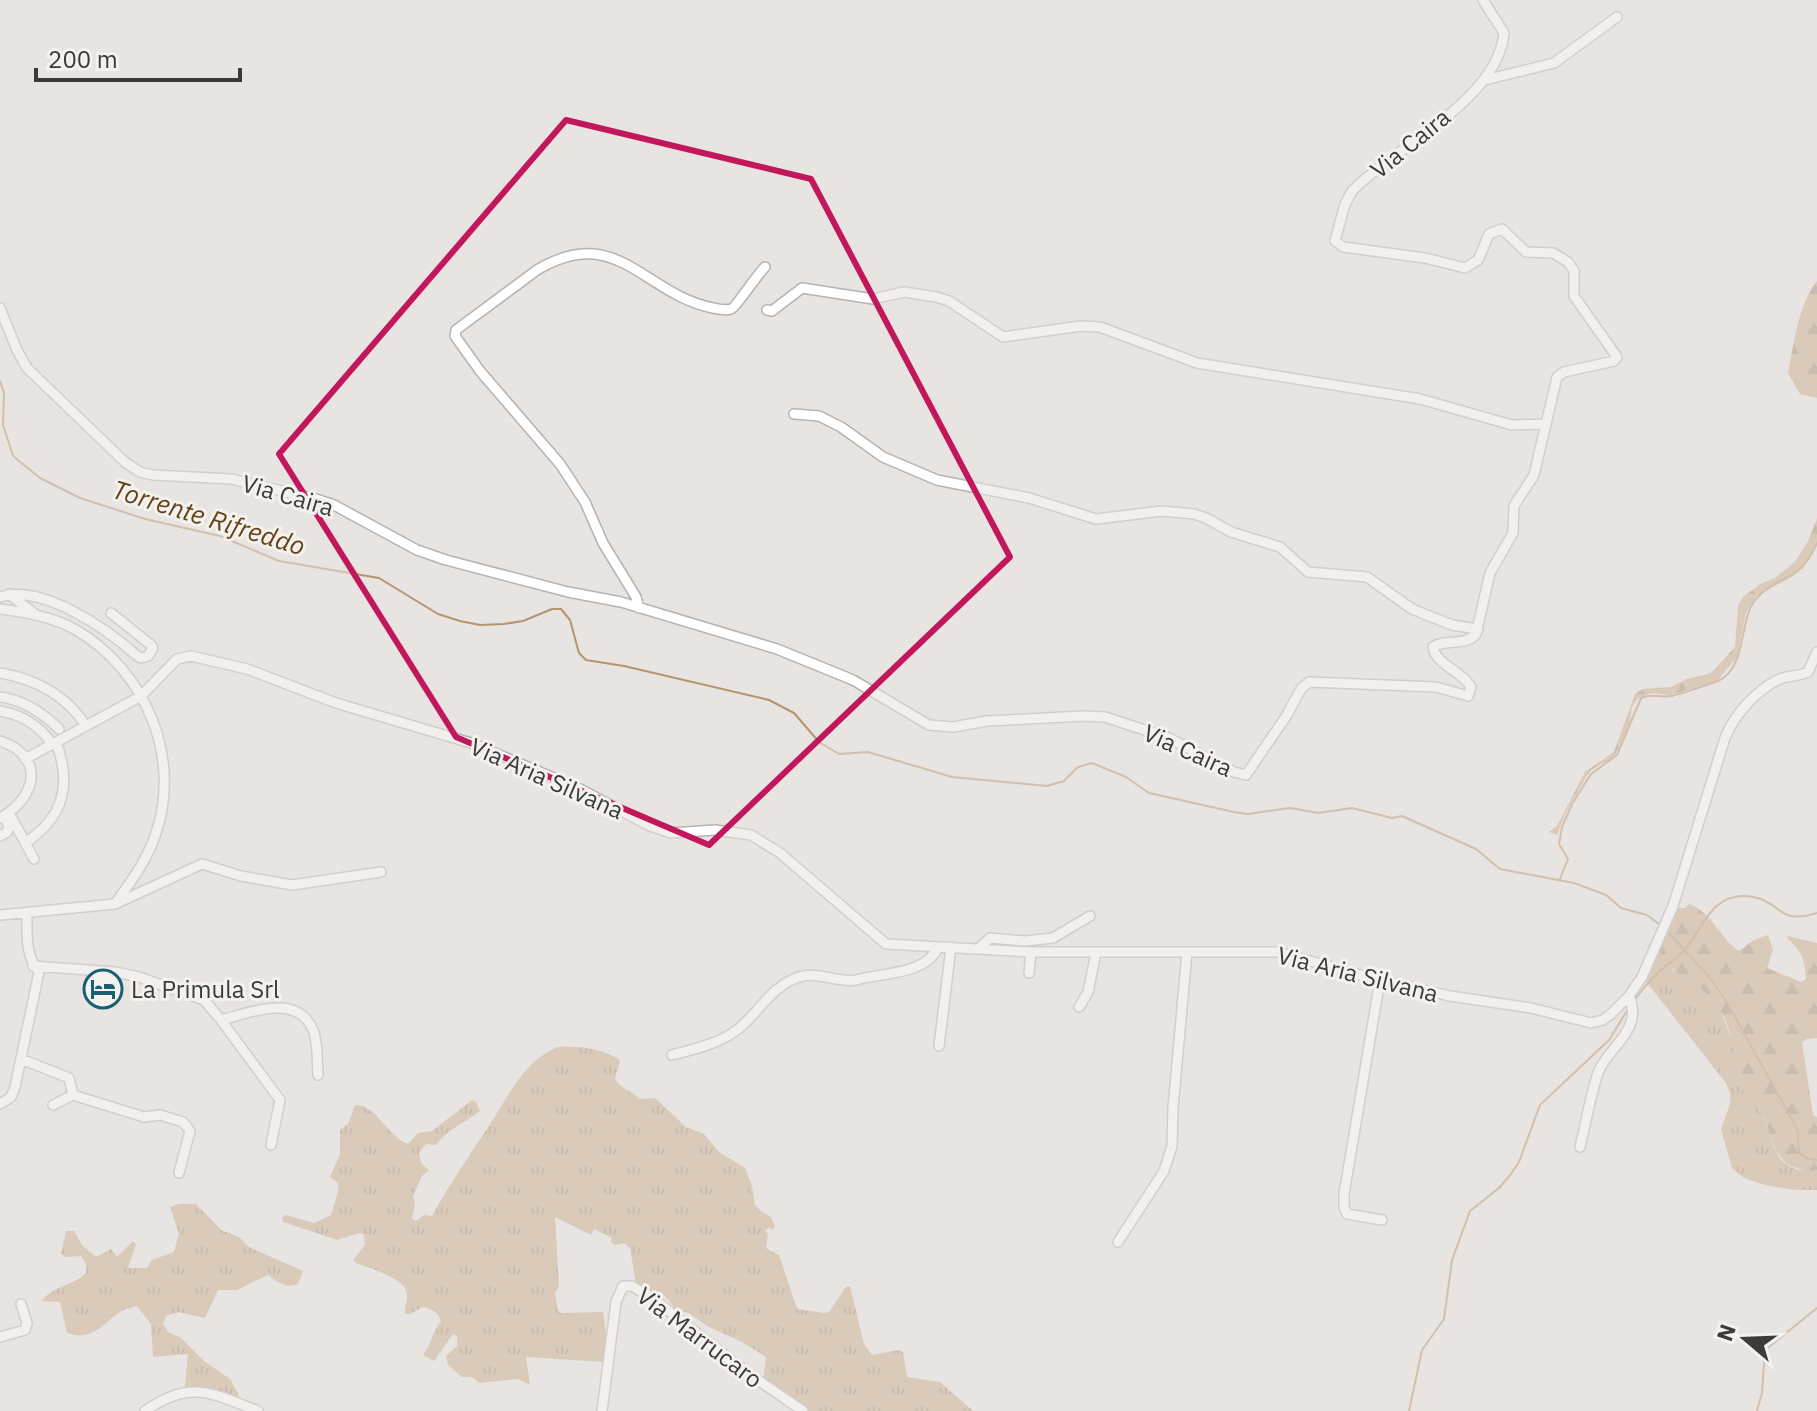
<svg xmlns="http://www.w3.org/2000/svg" width="1817" height="1411" font-family="'IBM Plex Sans',sans-serif">
<style>
.grass{fill:url(#grass-tufts)}
.forest{fill:url(#forest-firs)}
.lines{fill:none;stroke-linecap:round;stroke-linejoin:round}
.stream{stroke:#b6946d;stroke-width:2}
.minor-casing{stroke:#b6b4b2;stroke-width:12}
.minor{stroke:#fff;stroke-width:9}
.marked{fill:none;stroke:#c2185b;stroke-width:6;stroke-linejoin:round}
.labels{text-anchor:middle;dominant-baseline:central;stroke-width:6;stroke-linejoin:round;paint-order:stroke}
.street-label{font-size:24px;fill:#3c3b3a;stroke:#f4f2ef}
.poi-label{font-size:24px;fill:#3c3b3a;stroke:#f4f2ef;text-anchor:start}
.water-label{font-size:26px;font-style:italic;fill:#644319;stroke:#f4f2ef}
</style>
<defs>
<pattern id="grass-tufts" width="24" height="20" patternUnits="userSpaceOnUse" patternTransform="scale(2)"><rect width="24" height="20" fill="#cbab88"/><path d="M3 7l-1-3M5 7V3M7 7l1-3M15 17l-1-3M17 17v-4M19 17l1-3" fill="none" stroke="#a68c70"/></pattern>
<pattern id="forest-firs" width="22" height="20" patternUnits="userSpaceOnUse" patternTransform="scale(2)"><rect width="22" height="20" fill="#cbab88"/><path d="M5 1l3.5 6h-7zM16 11l3.5 6h-7z" fill="#a68c70"/></pattern>
</defs>
<rect width="100%" height="100%" fill="#e7e4e2"/>
<path class="grass" d="M1658 951 1668 960 1672 969 1707 991 1719 1006 1733 1043 1738 1078 1760 1105 1773 1145 1781 1160 1789 1166 1798 1170H1817V1190H1796L1765 1185 1744 1178 1732 1168 1721 1129 1730 1104V1093L1726 1083 1644 979Z
M558 1047C581 1046 600 1048 620 1060L615 1078C619 1089 633 1091 640 1099L655 1098 686 1127 704 1134 719 1152 745 1168 752 1186 755 1205 762 1212 771 1217 775 1226 773 1230 769 1228 765 1230 768 1234 766 1248 779 1255 797 1309 824 1313 829 1312 846 1287 850 1286 864 1344 872 1355 899 1350 903 1352 907 1377 940 1382 973 1411H806L763 1382 766 1357 742 1342 707 1326 689 1313 678 1311 660 1291 653 1296 636 1284 630 1248 624 1243 616 1245 611 1243 612 1238 594 1229 591 1235 555 1217 559 1287 555 1293 558 1311 562 1313 603 1312 606 1334 604 1362 526 1357 530 1385 518 1379 479 1383 472 1377H462L448 1365 446 1356 457 1346V1336L453 1334 434 1361 423 1355C432 1343 432 1333 441 1321 439 1312 431 1309 423 1307L410 1314H405C404 1306 408 1301 407 1294 406 1278 369 1268 356 1263L353 1260 365 1245 364 1235 360 1233 337 1240 283 1222 282 1217 286 1215 314 1223 331 1215 338 1192V1183L330 1177 340 1155V1130L348 1124 355 1105C377 1104 387 1137 408 1144L418 1133 432 1131 472 1100 476 1102 480 1111C466 1122 446 1130 436 1145L426 1144 419 1153 421 1163 429 1170 422 1176 413 1196 415 1205 412 1218 416 1221 424 1215 432 1216C449 1185 469 1156 489 1126 508 1097 524 1060 558 1047Z
M179 1204H196L221 1230 239 1237 249 1247 303 1271 298 1284C286 1289 277 1282 268 1275L237 1290H218L205 1318 178 1312 166 1316 163 1324 168 1332 181 1338 204 1361 230 1379 239 1395 237 1399 197 1388 185 1387 188 1354 153 1357 151 1324 137 1306C106 1310 101 1345 67 1333L60 1302 42 1301C52 1286 73 1286 86 1273V1264L81 1256 66 1257 61 1254 66 1231H74L82 1245 96 1257 111 1249 117 1257 133 1241 136 1244 128 1268H147L152 1260 174 1252 179 1234 170 1207Z"/>
<path class="forest" d="M1817 281V398L1800 394 1788 373C1794 344 1798 305 1817 281Z
M1817 519V543L1803 568 1793 576 1756 596 1746 613 1737 657 1717 681 1670 695 1652 693 1638 698 1632 707 1630 723 1614 757 1591 770 1586 777 1565 814 1557 835 1549 832 1557 826 1585 772 1614 752 1635 694 1643 689 1671 687 1687 679 1711 673 1735 647 1738 606 1743 597 1760 584 1775 578 1795 562 1808 541Z
M1689 904C1713 913 1719 938 1739 951L1754 940 1768 935 1773 950 1767 968 1801 982 1806 979C1805 960 1802 951 1788 939L1787 936 1817 943V1038L1807 1039 1802 1042 1813 1115 1817 1117V1170C1772 1174 1773 1137 1760 1105 1731 1096 1737 1050 1728 1027 1721 1006 1708 992 1690 980 1685 977 1678 975 1674 970 1668 964 1665 957 1658 951L1675 908H1685Z"/>
<g class="lines">
<path class="stream" d="M0 381 4 393 3 425 13 456 40 478 80 498 145 519 220 536 279 561 379 578 438 614 460 621 480 625 504 624 523 621 552 609H561L570 620 579 653 586 660 624 666 769 700 794 713 819 742 839 754 868 752 952 777 1047 786 1064 781 1078 767 1092 763 1126 777 1149 793 1234 812 1248 814 1290 808 1318 813 1352 808 1392 818 1402 816 1476 849 1500 869 1574 883 1606 895 1621 908 1647 915 1659 924
M1560 879 1568 859 1559 844 1562 827 1572 804 1591 774 1617 755 1641 698C1652 693 1659 698 1671 696 1674 696 1713 683 1718 681 1747 668 1739 620 1755 600 1777 574 1799 585 1817 543
M1667 931 1711 979 1729 1006 1797 1129C1801 1147 1791 1158 1817 1160
M1636 998C1644 988 1651 978 1661 970 1669 963 1678 958 1685 950 1704 925 1714 889 1754 897 1784 904 1778 925 1817 913
M1409 1411 1422 1350 1444 1319 1452 1260 1470 1211 1499 1188 1511 1174 1519 1162 1540 1105 1609 1040 1628 1009
M1757 1411 1762 1393 1765 1350 1817 1308"/>
<defs>
<path id="minor" d="M1485 80 1554 63 1617 17
M0 308 17 350 27 368 126 463 140 472 153 475 231 479 316 499 334 505 417 550 446 560 568 592 621 602 777 649 853 680 929 725 953 727 987 721 1084 716 1105 717 1169 738 1234 772 1246 775 1287 715 1301 689 1309 682 1436 687 1468 696 1471 687C1462 671 1435 664 1433 647 1446 638 1465 647 1476 634L1490 573 1513 533 1514 506 1534 475 1557 377 1564 372 1614 361 1617 357 1574 296V271L1568 262 1553 253 1526 252 1502 229 1489 234 1478 260 1465 268 1425 258 1343 247 1335 241 1345 204 1352 191C1395 147 1498 100 1504 33L1483 0
M767 310 772 311 802 288 873 299 904 292 936 297 949 301 1003 337 1081 326 1100 327 1197 363 1420 399 1512 425 1545 424
M794 414 819 416 841 427 883 457 937 480 1029 498 1096 519 1162 511 1194 514 1206 518 1231 532 1280 547 1308 572 1367 577 1412 609 1452 625 1478 629
M9 594 35 614
M0 597C42 584 106 628 136 655L141 658 148 656 153 648 151 645 111 613
M639 608 636 597 603 543 585 502 560 464 480 371 455 336 456 330 537 270C617 222 643 294 713 308 718 309 725 311 731 309 735 308 757 275 765 267
M0 609C25 612 54 617 76 630 145 670 183 758 155 836 147 860 130 883 115 904
M0 673C35 679 66 695 86 726
M0 697C24 700 42 712 59 729
M0 711C23 715 39 725 52 744
M0 741C46 756 37 798 0 818
M25 759 141 696 177 659 191 656 247 669 336 703 471 743 580 789 650 826 671 833 715 830 751 835 780 853 886 944 1031 952H1278L1371 978 1450 996 1531 1008 1591 1023 1603 1020 1611 1014 1629 996 1642 977 1673 906 1725 738C1734 715 1755 692 1777 680 1787 675 1798 677 1808 672L1817 652
M9 813 34 859
M0 836 7 832 9 826 4 816
M25 843C64 817 72 785 56 742
M0 915 115 904 202 864 241 876 292 885 381 872
M979 948 990 938 1025 941 1053 938 1090 916
M33 966 115 972 139 977 204 1000 221 1020C249 1013 297 992 313 1030 318 1042 317 1062 318 1075
M1029 973 1031 952
M1380 980 1344 1194V1207L1347 1214 1382 1220
M1079 1007 1088 992 1096 953
M221 1020 280 1100 271 1145
M939 1046 951 947
M672 1055C694 1049 718 1044 737 1030 759 1013 771 986 799 977 818 971 837 983 856 980 880 973 927 975 938 947
M21 1059 69 1078 73 1095 53 1105
M73 1095 144 1117 160 1115 183 1122 190 1131 179 1173
M0 1104 11 1097 15 1087 39 972C25 956 27 933 27 914
M1580 1147C1586 1123 1590 1097 1598 1073 1608 1046 1644 1031 1629 996
M1118 1242 1164 1171 1172 1146 1173 1108 1187 952
M0 1337 25 1330 27 1323 21 1304
M145 1411C190 1379 211 1393 258 1411
M602 1411 616 1302 623 1286H632L655 1300 749 1374 803 1411"/>
</defs>
<use href="#minor" class="minor-casing"/>
<use href="#minor" class="minor"/>
</g>
<path d="M0 0H1817V1411H0ZM566 120 811 179 1010 557 709 845 456 737 279 454Z" fill="#e7e4e2" fill-opacity=".55" fill-rule="evenodd"/>
<path class="marked" d="M566 120 811 179 1010 557 709 845 456 737 279 454Z"/>
<defs>
<symbol id="hotel-ring" viewBox="-11 -11 22 22"><circle r="9.5" fill="#f4f2ef" stroke="#1b5f72" stroke-width="1.5"/><path d="M-6-4.5h1.5V1H6V5H4.5V3h-9V5H-6ZM-4 0a1.8 1.8 0 1 1 3.6 0ZM.5 0V-2.5h3Q6-2.5 6 0Z" fill="#1b5f72"/></symbol>
</defs>
<g fill-rule="evenodd">
<use href="#hotel-ring" x="81" y="967" width="44" height="44"/>
</g>
<g class="labels">
<g class="street-label">
<text transform="translate(1410 143) rotate(-39)">Via Caira</text>
<text transform="translate(288 495) rotate(16)">Via Caira</text>
<text transform="translate(1188 750) rotate(24)">Via Caira</text>
<text transform="translate(547 778) rotate(24)">Via Aria Silvana</text>
<text transform="translate(1358 974) rotate(14)">Via Aria Silvana</text>
<text transform="translate(700 1337) rotate(37)">Via Marrucaro</text>
</g>
<g class="poi-label">
<text x="131" y="989">La Primula Srl</text>
</g>
<g class="water-label">
<text transform="translate(209 517) rotate(17)">Torrente Rifreddo</text>
</g>
</g>
<g transform="translate(1745 1339) rotate(289)" stroke="#f4f2ef" stroke-width="6" paint-order="stroke">
<path d="M0-6L14 30L0 20L-14 30Z" fill="#3c3b3a"/>
<text y="-12" font-size="22" font-weight="bold" text-anchor="middle" fill="#3c3b3a">N</text>
</g>
<path d="M36 68v12h204v-12" fill="none" stroke="#3c3b3a" stroke-width="4"/>
<text x="48" y="68" font-size="24" fill="#3c3b3a" stroke="#f4f2ef" stroke-width="6" paint-order="stroke">200 m</text>
</svg>
